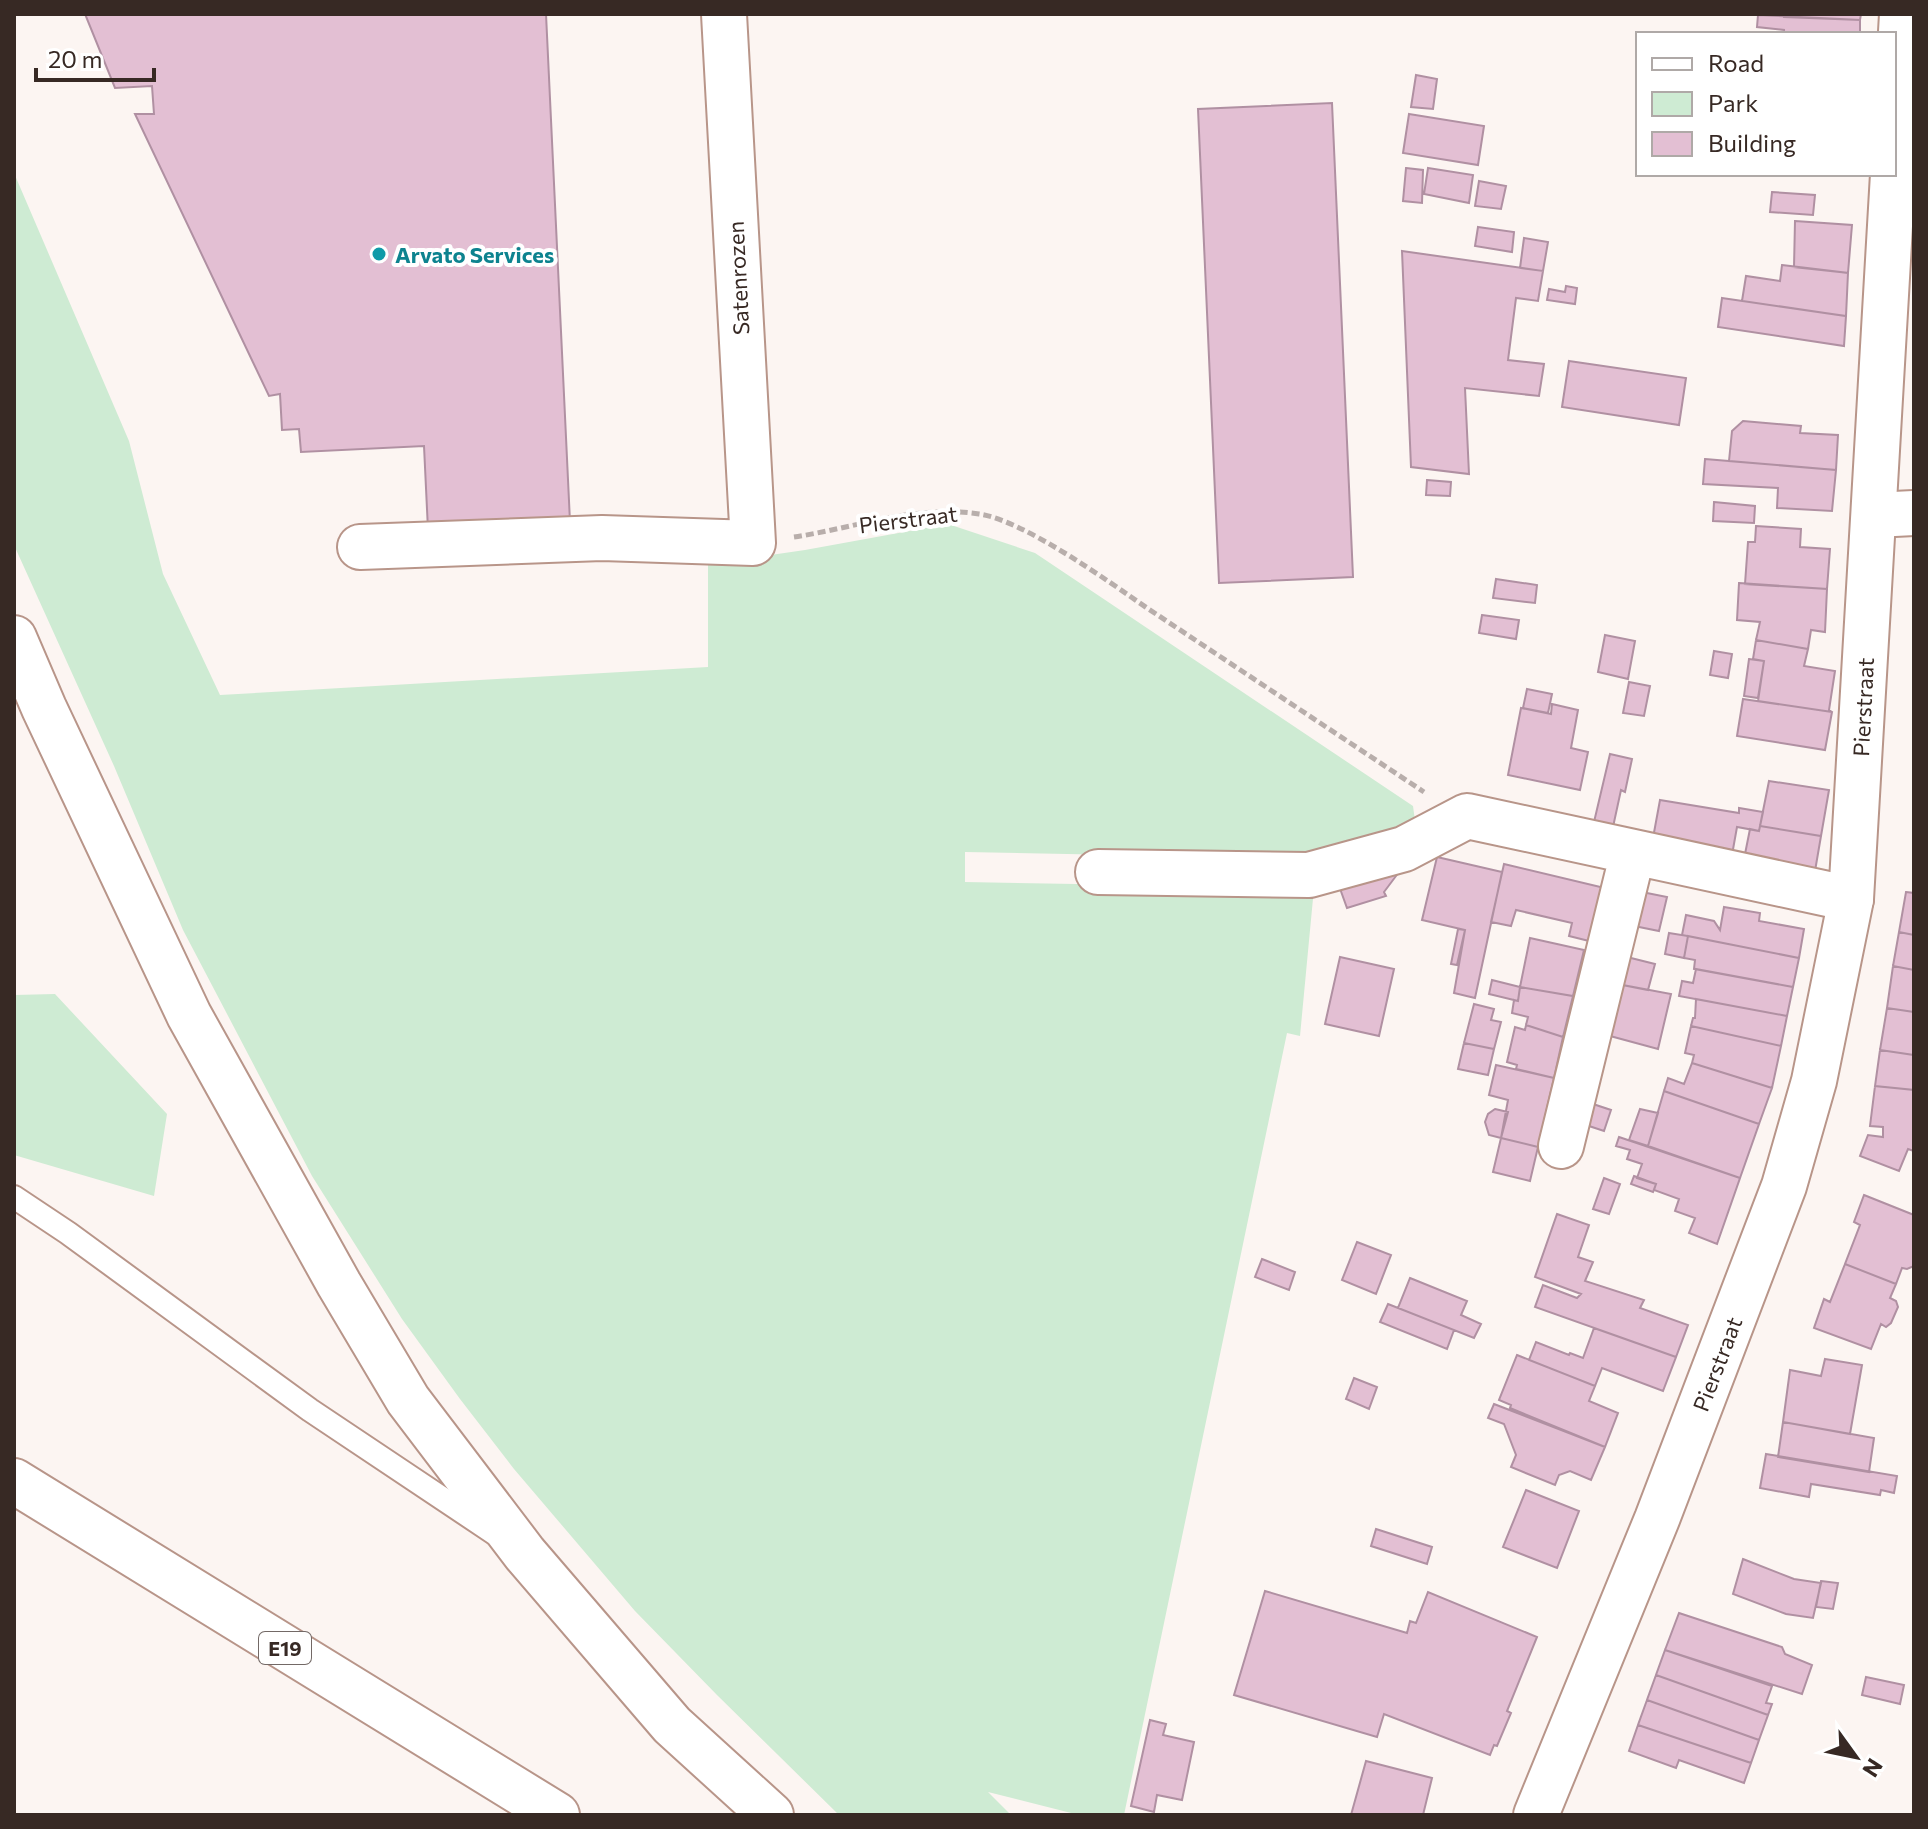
<svg xmlns="http://www.w3.org/2000/svg" width="1928" height="1829" font-family="Commissioner,sans-serif">
<style>
.green{fill:#ceebd3}
.building{fill:#e3bfd3;stroke:#b090a2;stroke-width:2}
.lines{fill:none;stroke-linecap:round;stroke-linejoin:round}
.lane-casing{stroke:#b89589;stroke-width:26}
.street-casing{stroke:#b89589;stroke-width:48}
.secondary-casing{stroke:#b89589;stroke-width:48}
.highway-casing{stroke:#b89589;stroke-width:48}
.path{stroke:#b8aeab;stroke-width:5;stroke-dasharray:8 4;stroke-linecap:butt}
.lane{stroke:#fff;stroke-width:22}
.street{stroke:#fff;stroke-width:44}
.secondary{stroke:#fff;stroke-width:44}
.highway{stroke:#fff;stroke-width:44}
.culture-dot{fill:#0f9aa8;stroke:#fff;stroke-width:3}
.labels{text-anchor:middle;dominant-baseline:central;stroke-width:8;stroke-linejoin:round;paint-order:stroke}
.shield{fill:#fff;stroke:#736966;stroke-width:2}
.shield-label{font-size:20px;font-weight:bold;fill:#372924}
.culture-label{font-size:22px;font-weight:bold;fill:#0d838f;stroke:#fff;text-anchor:start}
.street-label{font-size:22px;fill:#372924;stroke:#fff}
</style>
<rect width="100%" height="100%" fill="#fcf5f2"/>
<path class="green" d="M14 173 129 441 163 574 220 695 708 667V564L805 550 948 524 1035 553 1413 806 1416 828 1327 859 965 852V882L1314 888 1300 1036 1287 1033 1124 1815H1079L988 1792 1011 1815H839L717 1695 635 1611 514 1469 460 1399 402 1319 312 1176 183 930 114 766 14 545Z
M55 994 167 1114 154 1196 14 1155V995Z"/>
<path class="building" d="M85 14H546L570 522 428 530 424 446 301 452 299 429 282 430 280 394 269 396 135 114H154L152 86 115 88Z
M1784 14H1861L1860 20 1784 17Z
M1758 15 1860 20V34H1784V30L1757 27Z
M1416 75 1437 79 1433 109 1411 107Z
M1332 103 1353 577 1219 583 1198 109Z
M1409 114 1484 126 1478 165 1403 153Z
M1406 168 1423 170 1422 203 1403 201Z
M1428 168 1473 175 1469 203 1424 194Z
M1479 181 1506 186 1501 209 1475 206Z
M1772 192 1815 195 1813 215 1770 212Z
M1795 221 1852 225 1848 273 1794 267Z
M1478 227 1514 232 1512 252 1475 246Z
M1524 238 1548 242 1543 271 1520 268Z
M1402 251 1543 271 1538 301 1516 298 1508 360 1544 364 1539 396 1465 388 1469 474 1411 467Z
M1782 265 1848 273 1846 316 1742 301 1746 276 1780 281Z
M1566 286 1577 288 1575 304 1547 300 1549 289 1565 292Z
M1722 298 1846 316 1844 346 1718 327Z
M1569 361 1686 378 1679 425 1562 407Z
M1743 421 1801 426 1800 433 1838 435 1836 470 1729 461 1732 431Z
M1705 459 1836 470 1832 511 1777 508 1778 488 1703 484Z
M1427 480 1451 482 1450 496 1426 495Z
M1714 502 1755 506 1754 523 1713 521Z
M1756 526 1801 529 1800 547 1830 549 1827 589 1745 584 1748 542H1755Z
M1496 579 1537 585 1535 603 1493 598Z
M1739 583 1827 589 1825 632 1811 630 1808 649 1756 640 1760 622 1737 620Z
M1482 615 1519 620 1516 639 1479 633Z
M1605 635 1635 641 1628 679 1598 672Z
M1756 640 1808 649 1804 666 1835 671 1829 710 1832 712 1758 701 1764 661 1753 659Z
M1714 651 1732 654 1728 678 1710 675Z
M1749 659 1764 661 1758 698 1744 696Z
M1629 682 1650 686 1644 716 1623 713Z
M1527 689 1552 694 1548 713 1523 708Z
M1743 699 1832 712 1825 750 1737 736Z
M1552 704 1578 710 1571 748 1588 752 1580 790 1508 775 1521 708 1551 714Z
M1610 754 1632 759 1625 792 1621 790 1613 827 1594 822Z
M1769 781 1829 790 1821 836 1760 826Z
M1660 800 1739 813V808L1763 812 1759 831 1737 827 1732 855 1653 838Z
M1760 826 1821 836 1815 871 1744 859 1750 829 1759 831Z
M1437 857 1502 872 1475 998 1454 993 1465 930 1422 920Z
M1405 864 1384 892 1386 896 1347 908 1338 883Z
M1504 864 1613 890 1601 944 1569 936 1572 923 1516 910 1511 926 1491 922Z
M1632 890 1667 897 1659 931 1624 924Z
M1906 892 1914 893V935L1899 932Z
M1724 907 1760 913 1759 921 1804 929 1799 958 1682 935 1686 915 1714 921 1720 930Z
M1458 929 1465 930 1457 965 1451 964Z
M1899 932 1914 935V970L1893 966Z
M1669 933 1688 936 1684 958 1665 954Z
M1688 936 1799 958 1793 987 1694 969 1695 960 1684 958Z
M1530 938 1584 950 1573 996 1520 987Z
M1619 955 1655 964 1648 990 1612 983Z
M1340 957 1394 969 1379 1036 1325 1024Z
M1893 966 1914 970V1012L1887 1008Z
M1696 969 1793 987 1787 1016 1679 996 1682 981 1693 983Z
M1492 980 1520 987 1518 1001 1489 994Z
M1612 983 1671 994 1658 1049 1599 1033Z
M1520 987 1573 996 1563 1037 1526 1025 1528 1017 1512 1013 1514 1000 1518 1001Z
M1696 999 1787 1016 1781 1046 1691 1026 1693 1018H1695Z
M1474 1004 1494 1009 1491 1020 1501 1022 1494 1049 1464 1043Z
M1887 1008 1914 1012V1055L1880 1050Z
M1526 1025 1563 1037 1554 1078 1516 1069 1517 1065 1507 1062 1515 1027 1525 1030Z
M1691 1026 1781 1046 1772 1088 1692 1063 1694 1055 1685 1053Z
M1464 1043 1494 1049 1488 1075 1458 1069Z
M1880 1050 1914 1055V1090L1875 1086Z
M1692 1063 1772 1088 1759 1124 1664 1091 1668 1078 1684 1084Z
M1496 1065 1554 1078 1538 1147 1501 1138 1508 1100 1489 1095Z
M1875 1086 1914 1090V1151L1908 1149 1899 1171 1860 1156 1868 1135 1883 1137V1127L1870 1126Z
M1664 1091 1759 1124 1740 1178 1648 1146Z
M1593 1104 1611 1110 1604 1131 1586 1125Z
M1495 1109 1508 1112 1501 1138 1489 1135 1485 1122 1488 1114Z
M1640 1109 1658 1113 1648 1146 1629 1140Z
M1619 1137 1740 1178 1717 1244 1689 1233 1695 1218 1675 1211 1679 1199 1654 1190 1656 1184 1637 1178 1642 1164 1627 1159 1630 1150 1616 1146Z
M1501 1138 1538 1147 1530 1181 1493 1172Z
M1634 1176 1656 1184 1653 1192 1631 1184Z
M1604 1178 1620 1184 1609 1214 1593 1209Z
M1864 1195 1914 1215V1266L1907 1269 1902 1268 1896 1284 1845 1264 1860 1225 1854 1222Z
M1557 1214 1589 1225 1578 1257 1593 1262 1585 1281 1644 1300 1640 1308 1688 1325 1676 1357 1535 1307 1543 1285 1577 1298 1581 1294 1535 1277Z
M1357 1242 1391 1255 1376 1294 1342 1280Z
M1262 1259 1295 1272 1289 1290 1255 1277Z
M1845 1264 1896 1284 1890 1298 1896 1301 1898 1307 1891 1323 1886 1327 1881 1324 1871 1349 1814 1328 1824 1299 1830 1302Z
M1410 1278 1467 1301 1461 1315 1481 1324 1474 1338 1398 1308Z
M1388 1304 1454 1330 1447 1349 1380 1322Z
M1594 1328 1676 1357 1663 1391 1602 1368 1595 1386 1529 1360 1536 1342 1569 1355 1570 1353 1583 1358Z
M1517 1355 1595 1386 1589 1401 1618 1413 1605 1447 1510 1408 1511 1405 1499 1400Z
M1825 1359 1862 1365 1850 1434 1783 1422 1790 1370 1821 1376Z
M1354 1378 1377 1387 1369 1409 1346 1399Z
M1494 1404 1605 1447 1591 1480 1570 1471 1559 1475 1555 1485 1511 1467 1516 1455 1504 1424 1488 1418Z
M1783 1422 1874 1438 1869 1472 1778 1457Z
M1766 1454 1897 1476 1894 1493 1881 1490 1880 1495 1811 1484 1809 1497 1760 1488Z
M1526 1490 1579 1511 1557 1568 1503 1547Z
M1376 1529 1432 1547 1427 1564 1371 1546Z
M1743 1559 1794 1579 1821 1583 1813 1618 1786 1614 1733 1594Z
M1821 1581 1838 1583 1833 1609 1816 1607Z
M1265 1591 1407 1633 1410 1621 1416 1623 1428 1592 1537 1637 1507 1711 1511 1713 1497 1746 1494 1745 1490 1755 1384 1714 1377 1737 1234 1695Z
M1679 1613 1782 1647 1785 1654 1812 1665 1802 1694 1665 1650Z
M1665 1650 1772 1686 1766 1703 1772 1704 1768 1715 1656 1675Z
M1656 1675 1768 1715 1759 1740 1647 1700Z
M1866 1677 1904 1685 1900 1704 1862 1695Z
M1647 1700 1759 1740 1751 1763 1638 1725Z
M1150 1720 1166 1724 1163 1735 1194 1742 1182 1800 1157 1795 1154 1812 1131 1806Z
M1638 1725 1751 1763 1744 1783 1679 1760 1676 1768 1629 1751Z
M1366 1761 1432 1778 1423 1815H1351Z"/>
<g class="lines">
<defs>
<path id="lane" d="M14 1197 68 1233 310 1410 494 1533"/>
<path id="street" d="M1874 515 1914 513
M360 547 602 538 753 543 724 14
M1098 872 1309 875 1404 849 1467 816 1851 899
M1561 1146 1633 852"/>
<path id="secondary" d="M1894 156 1902 14
M1536 1815 1657 1519 1784 1186 1814 1081 1851 899 1893 174"/>
<path id="highway" d="M14 638 44 708 189 1015 339 1284 408 1400 525 1554 672 1725 771 1815
M14 1481 557 1815"/>
</defs>
<use href="#lane" class="lane-casing"/>
<use href="#street" class="street-casing"/>
<use href="#secondary" class="secondary-casing"/>
<use href="#highway" class="highway-casing"/>
<path class="path" d="M794 537C855 528 917 504 979 514 1023 520 1108 581 1147 608 1239 669 1332 731 1424 792"/>
<use href="#lane" class="lane"/>
<use href="#street" class="street"/>
<use href="#secondary" class="secondary"/>
<use href="#highway" class="highway"/>
</g>
<circle class="culture-dot" cx="379" cy="254" r="8"/>
<g class="labels">
<rect class="shield" x="259" y="1632" width="52" height="32" rx="6"/>
<g class="shield-label">
<text x="285" y="1648">E19</text>
</g>
<g class="culture-label">
<text x="395" y="254">Arvato Services</text>
</g>
<g class="street-label">
<text transform="translate(738 278) rotate(-93)">Satenrozen</text>
<text transform="translate(908 519) rotate(-7)">Pierstraat</text>
<text transform="translate(1863 707) rotate(-87)">Pierstraat</text>
<text transform="translate(1717 1364) rotate(-69)">Pierstraat</text>
</g>
</g>
<rect width="1928" height="1829" fill="none" stroke="#372924" stroke-width="32"/>
<rect x="1636" y="32" width="260" height="144" fill="#ffffff" stroke="#afa9a7" stroke-width="2"/>
<rect x="1652" y="58" width="40" height="12" fill="#ffffff" stroke="#afa9a7" stroke-width="2"/>
<text x="1708" y="72" font-size="24" fill="#372924">Road</text>
<rect x="1652" y="92" width="40" height="24" fill="#ceebd3" stroke="#afa9a7" stroke-width="2"/>
<text x="1708" y="112" font-size="24" fill="#372924">Park</text>
<rect x="1652" y="132" width="40" height="24" fill="#e3bfd3" stroke="#afa9a7" stroke-width="2"/>
<text x="1708" y="152" font-size="24" fill="#372924">Building</text>
<g transform="translate(1856 1757) rotate(123)" stroke="#ffffff" stroke-width="6" paint-order="stroke">
<path d="M0-6L14 30L0 20L-14 30Z" fill="#372924"/>
<text y="-12" font-size="22" font-weight="bold" text-anchor="middle" fill="#372924">N</text>
</g>
<path d="M36 68v12h118v-12" fill="none" stroke="#372924" stroke-width="4"/>
<text x="48" y="68" font-size="24" fill="#372924" stroke="#ffffff" stroke-width="6" paint-order="stroke">20 m</text>
</svg>
